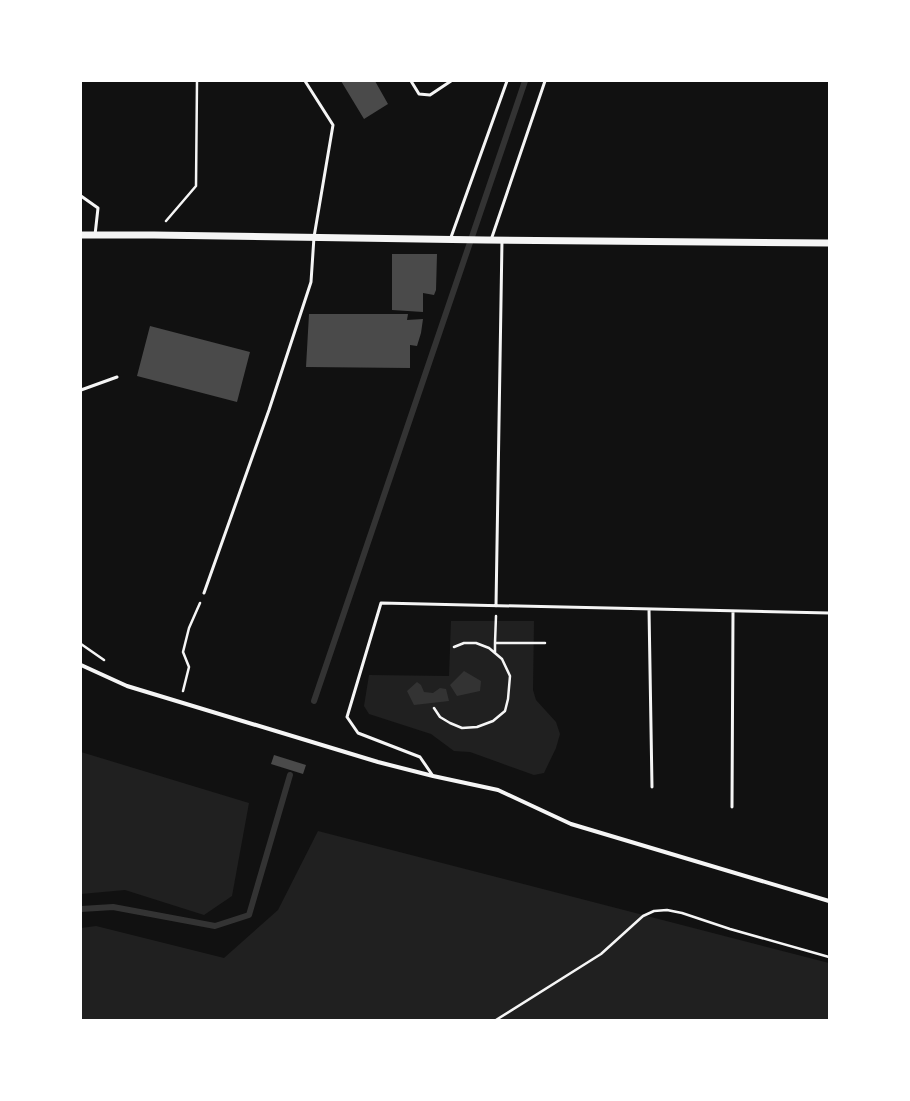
<svg xmlns="http://www.w3.org/2000/svg" width="910" height="1101" font-family="'Sofia Sans Condensed',sans-serif">
<style>
.green{fill:#202020}
.water{fill:#333}
.lines{fill:none;stroke-linecap:round;stroke-linejoin:round}
.stream{stroke:#333;stroke-width:6}
.building{fill:#4a4a4a}
.path{stroke:#f5f5f5;stroke-width:2.5}
.service{stroke:#f5f5f5;stroke-width:3}
.minor{stroke:#f5f5f5;stroke-width:4}
.tertiary{stroke:#f5f5f5;stroke-width:7}
</style>
<rect width="100%" height="100%" fill="#111"/>
<path class="green" d="M451 621H534L533 690 536 700 556 722 560 734 556 748 544 773 534 775 470 752 454 751 431 734 369 714 364 706 369 675 449 676Z
M81 752 249 803 232 896 204 915 125 890 81 894Z
M318 831 829 963V1020H81V928L96 926 224 958 278 910Z"/>
<path class="water" d="M464 671 481 681 480 691 457 696 450 685Z
M417 682 421 685 424 692 433 693 440 688 446 689 449 701 414 705 407 691Z"/>
<g class="lines">
<path class="stream" d="M314 701 525 81
M81 909 113 907 215 926 249 915 290 775"/>
</g>
<path class="building" d="M341 81H375L388 104 364 119Z
M392 254H437L436 290 434 295 423 293V312L392 310Z
M309 314H408L407 320 423 319 421 333 417 346 410 345V368L306 367Z
M150 326 250 352 237 402 137 376Z
M274 755 306 765 303 774 271 764Z"/>
<g class="lines">
<path class="path" d="M166 221 196 186 197 81
M496 616 495 643H545
M81 644 104 660
M495 652V643
M183 691 189 667 183 652 189 628 200 603
M434 708 440 717 450 723 462 728 477 727 493 721 505 711 508 699 510 676 502 659 489 648 476 643H464L454 647
M496 1020 601 954 643 916 654 911 667 910 682 913 730 929 829 957"/>
<path class="service" d="M411 81 419 94 430 95 451 81
M81 196 98 208 95 235
M450 240 507 81
M491 240 545 81
M81 390 117 377
M204 593 269 410 311 282 314 237 333 125 305 81
M496 606 502 240
M649 609 652 787
M433 776 420 757 358 733 347 717 381 603 829 613
M732 807 733 611"/>
<path class="minor" d="M81 665 127 686 378 762 433 776 498 790 571 824 829 901"/>
<path class="tertiary" d="M81 235H154L485 240 829 243"/>
</g>
<rect width="910" height="1101" fill="none" stroke="#ffffff" stroke-width="164"/>
</svg>
